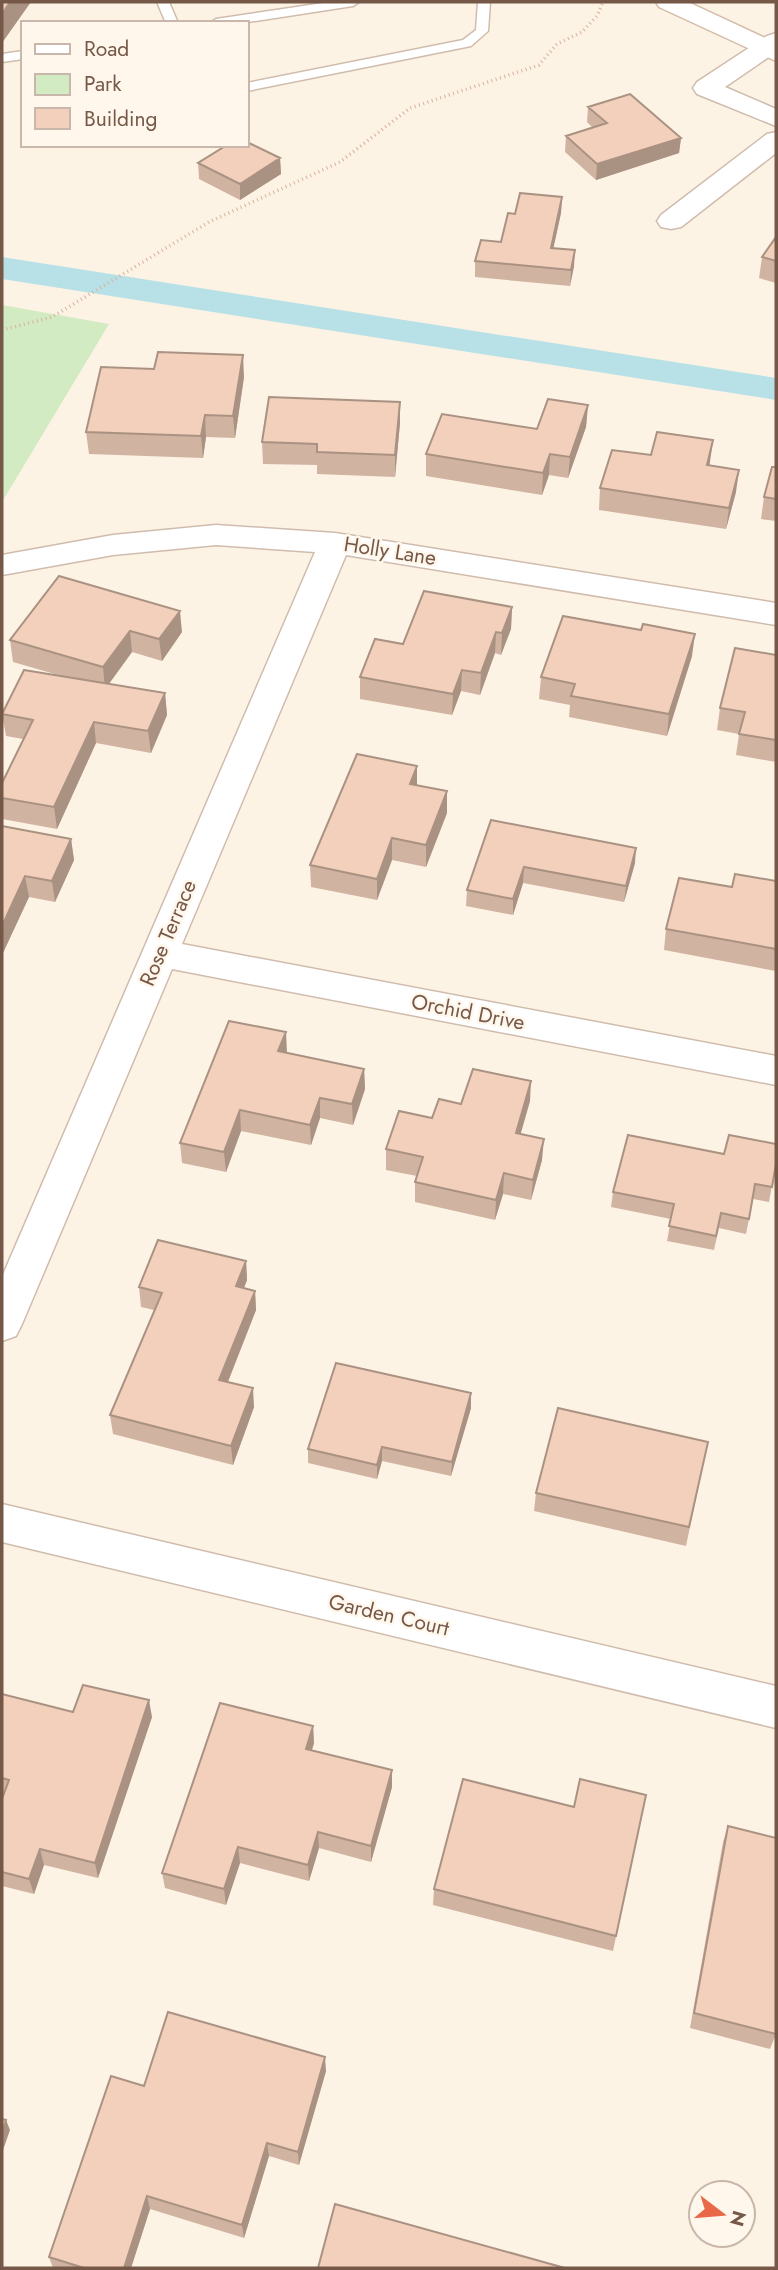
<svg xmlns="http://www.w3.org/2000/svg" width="778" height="2270" font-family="Jost,sans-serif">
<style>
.green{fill:#d3ebc2}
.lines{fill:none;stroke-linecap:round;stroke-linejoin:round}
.canal{fill:#b8e1e7;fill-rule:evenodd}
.lane-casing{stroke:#d0bcad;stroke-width:3}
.street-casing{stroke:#d0bcad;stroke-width:3}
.secondary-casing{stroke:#d4bcaa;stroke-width:3}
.path{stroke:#d8b39e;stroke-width:3.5;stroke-dasharray:1 3.5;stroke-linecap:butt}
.lane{fill:#fff;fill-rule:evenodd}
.street{fill:#fff;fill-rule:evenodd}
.secondary{fill:#fff;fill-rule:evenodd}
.wall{fill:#d1b3a1}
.shaded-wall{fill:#aa9283}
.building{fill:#f3d0bb;stroke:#aa9283;stroke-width:2}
.labels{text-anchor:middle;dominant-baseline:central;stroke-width:5;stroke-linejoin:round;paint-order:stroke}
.street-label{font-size:21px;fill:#765849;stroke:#fff7eb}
</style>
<rect width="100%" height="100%" fill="#fdf3e4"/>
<path class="green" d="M2 305 109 324 2 502Z"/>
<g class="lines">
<path class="canal" d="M2 257 776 378V400L2 279Z"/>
<defs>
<path id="lane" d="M157 2H169L178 23H166Z
M330 2H359L353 6 242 23H210L216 19Z
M478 2H490L488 31 471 46 247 91V83L463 40 476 30Z
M23 51V59L2 62V54Z"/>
<path id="street" d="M776 33V52L725 87 776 109V126L697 94 693 88 697 82 767 36Z
M776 132V153L681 227 671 229 661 227 657 221 661 215 767 134Z
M216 525 335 533 776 603V625L346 555 182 944 776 1056V1085L172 969 22 1324 16 1336 2 1341V1277L315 552 216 545 113 555 2 575V555L113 535Z
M2 1504 776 1686V1728L2 1542Z"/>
<path id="secondary" d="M656 2H688L776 43V61L659 7Z"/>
</defs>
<use href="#lane" class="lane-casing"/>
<use href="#street" class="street-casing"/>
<use href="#secondary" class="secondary-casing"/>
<path class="path" d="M2 330 52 317 209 222 340 162 410 108 539 65 557 44 582 32 597 16 603 2"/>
<use href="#lane" class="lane"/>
<use href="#street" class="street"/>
<use href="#secondary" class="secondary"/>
</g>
<path class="wall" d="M588 107 681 138 679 153 596 180 565 152 566 136 593 128 587 122Z
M280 158 281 174 240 200 199 179 198 163Z
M562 197 561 213 553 248 574 266 570 286 475 277V261L501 242 515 214Z
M776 237V283L759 278 762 257Z
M244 377 235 438 206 437 203 458 89 454 86 432Z
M588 405 586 427 568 478 549 475 542 495 426 476V454L537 429Z
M400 423 395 477 317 474V465L263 464 262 442Z
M651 455 710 462 709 465 736 492 726 529 599 510 600 488Z
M776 467V521L761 519 764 497Z
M59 576 182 632 162 661 132 652 109 684 165 693 167 715 151 753 96 743 57 829 2 819V783L23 739 6 736 2 714 58 675 13 662 10 640Z
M512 607 511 629 501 655 495 653 480 695 461 691 452 715 360 699V677L403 644Z
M776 655V762L736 755 739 734 717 730 720 708Z
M692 656 667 736 569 717 570 705 539 699 541 677Z
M417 786 447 813 426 867 392 860 377 900 311 887 310 865Z
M491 820 635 863 624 902 523 883 513 915 466 906 467 890Z
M2 826 71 839 74 860 55 902 29 897 2 955Z
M776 881V971L664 950 666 929 732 887Z
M287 1053 364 1069 365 1089 353 1125 320 1118 311 1145 241 1131 226 1172 182 1163 180 1143Z
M530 1101 520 1134 542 1160 531 1200 503 1194 495 1220 415 1202V1182L417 1176 386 1170V1149L432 1118 461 1104Z
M776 1164 769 1202 753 1199 746 1234 719 1228 714 1250 667 1241 671 1219 611 1207 613 1192Z
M246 1261 247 1280 244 1288 255 1291 256 1310 228 1382 254 1407 233 1465 113 1434 110 1415 154 1310 141 1307 139 1287Z
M471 1393V1408L451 1476 382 1461 377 1479 308 1463V1449Z
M708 1442 686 1546 534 1511 536 1493Z
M2 1694 73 1712 152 1717 98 1878 44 1865 34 1894 2 1886V1799L4 1794 2 1793Z
M313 1726 314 1743 312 1750 392 1770V1787L371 1862 319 1848 309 1881 240 1863 226 1905 165 1888 162 1873Z
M646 1795 613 1951 433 1905 434 1889 574 1807Z
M728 1826 776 2034 770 2049 690 2028 723 1842Z
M326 2071 299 2165 269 2156 244 2238 150 2209 131 2268H53L49 2257 144 2086Z"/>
<path class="shaded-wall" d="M10 2H31L2 43V14Z
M681 138 679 153 596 180 597 164Z
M280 158 281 174 240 200V184Z
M562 197 561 213 550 264 551 248Z
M575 250 574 266 570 286 571 270Z
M243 355 244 377 235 438 233 416Z
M400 402V423L395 477V455Z
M588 405 586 427 568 478 570 457Z
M205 415 206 437 203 458 201 436Z
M713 440 710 462 704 487 707 465Z
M550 454 549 475 542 495 543 473Z
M739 470 736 492 726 529 729 508Z
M512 607 511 629 501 655 502 633Z
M180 611 182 632 162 661 159 639Z
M130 631 132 652 105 689 103 667Z
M496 632 495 653 480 695 481 673Z
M695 634 692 656 667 736 669 714Z
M462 670 461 691 452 715 453 694Z
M165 693 167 715 151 753 148 731Z
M94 722 96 743 57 829 54 807Z
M417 766V788L410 784Z
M447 791V813L426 867V845Z
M392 838V860L377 900V879Z
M71 839 74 860 55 902 52 881Z
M636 848 635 863 624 902 626 886Z
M524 867 523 883 513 915V899Z
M25 876 29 897 2 955V926Z
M286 1032 287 1052 279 1072 278 1051Z
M364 1069 365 1089 353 1125 352 1104Z
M531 1081 530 1101 515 1154 516 1133Z
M320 1098V1118L311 1145 310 1125Z
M240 1110 241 1131 226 1172 224 1152Z
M544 1139 542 1160 531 1200 533 1180Z
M504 1173 503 1194 495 1220 496 1200Z
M246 1261 247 1280 237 1306 236 1286Z
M255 1291 256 1310 221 1399 219 1380Z
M253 1388 254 1407 233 1465 231 1446Z
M471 1393V1408L451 1476 452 1462Z
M382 1447V1461L377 1479V1465Z
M149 1700 152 1717 98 1878 95 1863Z
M313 1726 314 1743 307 1765 306 1749Z
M392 1770V1787L371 1862V1846Z
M318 1832 319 1848 309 1881 308 1865Z
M238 1847 240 1863 226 1905 224 1889Z
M40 1849 44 1865 34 1894 29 1879Z
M325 2057 326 2071 299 2165 298 2152Z
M6 2120 10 2130 2 2153V2132Z
M267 2143 269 2156 244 2238 242 2225Z
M147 2196 150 2209 131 2268H124Z"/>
<path class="building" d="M2 2H10L2 14Z
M630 94 681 138 597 164 566 136 607 123 588 107Z
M247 142 280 158 240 184 198 163 227 145H247Z
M520 193 562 197 551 248 575 250 571 270 475 261 481 240 501 242 508 213 515 214Z
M776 237V261L762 257Z
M158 352 243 355 233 416 205 415 201 436 86 432 101 367 154 369Z
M269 397 400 402 395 455 317 452V444L262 442Z
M548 399 588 405 570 457 550 454 543 473 426 454 442 414 537 429Z
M657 432 713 440 707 465 739 470 729 508 600 488 612 450 651 455Z
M772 467H776V499L764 497Z
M59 576 180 611 159 639 130 631 103 667 10 640Z
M424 591 512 607 502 633 496 632 481 673 462 670 453 694 360 677 375 639 403 644Z
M563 616 641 630 643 624 695 634 669 714 571 696 575 684 541 677Z
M735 648 776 655V740L739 734 745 712 720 708Z
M24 670 165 693 148 731 94 722 54 807 2 798V783L33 720 2 714Z
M357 754 417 766 410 784 447 791 426 845 392 838 377 879 310 865Z
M491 820 636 848 626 886 524 867 513 899 467 890Z
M2 826 71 839 52 881 25 876 2 926Z
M735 874 776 881V949L666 929 679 878 732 887Z
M229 1021 286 1032 278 1051 364 1069 352 1104 320 1098 310 1125 240 1110 224 1152 180 1143Z
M473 1069 531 1081 516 1133 544 1139 533 1180 504 1173 496 1200 415 1182 423 1157 386 1149 399 1111 432 1118 439 1099 461 1104Z
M628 1135 724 1154 729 1135 776 1144V1164L772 1187 755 1184 749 1219 721 1213 716 1236 669 1226 674 1204 613 1192Z
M158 1240 246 1261 236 1286 255 1291 219 1380 253 1388 231 1446 110 1415 162 1293 139 1287Z
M336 1363 471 1393 452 1462 382 1447 377 1465 308 1449Z
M558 1408 708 1442 689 1527 536 1493Z
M83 1685 149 1700 95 1863 40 1849 29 1879 2 1872V1799L9 1780 2 1778V1694L73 1712Z
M220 1703 313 1726 306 1749 392 1770 371 1846 318 1832 308 1865 238 1847 224 1889 162 1873Z
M463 1779 574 1807 580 1779 646 1795 616 1936 434 1889Z
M728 1826 776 1838V2034L694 2013Z
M168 2012 325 2057 298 2152 267 2143 242 2225 147 2196 124 2268H84L49 2257 111 2076 144 2086Z
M2 2119 6 2120 2 2132Z
M335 2204 565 2268H318Z"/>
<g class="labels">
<g class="street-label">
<text transform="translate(390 551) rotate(9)">Holly Lane</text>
<text transform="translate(168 933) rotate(-67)">Rose Terrace</text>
<text transform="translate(468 1012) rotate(11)">Orchid Drive</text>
<text transform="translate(389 1615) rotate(13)">Garden Court</text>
</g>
</g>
<rect width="778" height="2270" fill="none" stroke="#765849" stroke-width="7"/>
<rect x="21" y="21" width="228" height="126" fill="#fff7eb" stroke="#c8b7aa" stroke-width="2"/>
<rect x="35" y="44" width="35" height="10" fill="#ffffff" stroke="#c8b7aa" stroke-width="2"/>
<text x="84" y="56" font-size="21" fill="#765849">Road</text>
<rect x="35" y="74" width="35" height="21" fill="#d3ebc2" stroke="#c8b7aa" stroke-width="2"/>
<text x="84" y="91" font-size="21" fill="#765849">Park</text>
<rect x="35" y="108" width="35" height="21" fill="#f3d0bb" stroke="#c8b7aa" stroke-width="2"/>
<text x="84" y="126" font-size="21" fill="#765849">Building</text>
<g transform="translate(722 2214) rotate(106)"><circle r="33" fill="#fff7eb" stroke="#c8b7aa" stroke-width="2"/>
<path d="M0-5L12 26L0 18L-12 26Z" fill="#e96847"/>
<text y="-10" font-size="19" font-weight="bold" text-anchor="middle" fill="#765849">N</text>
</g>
</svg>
